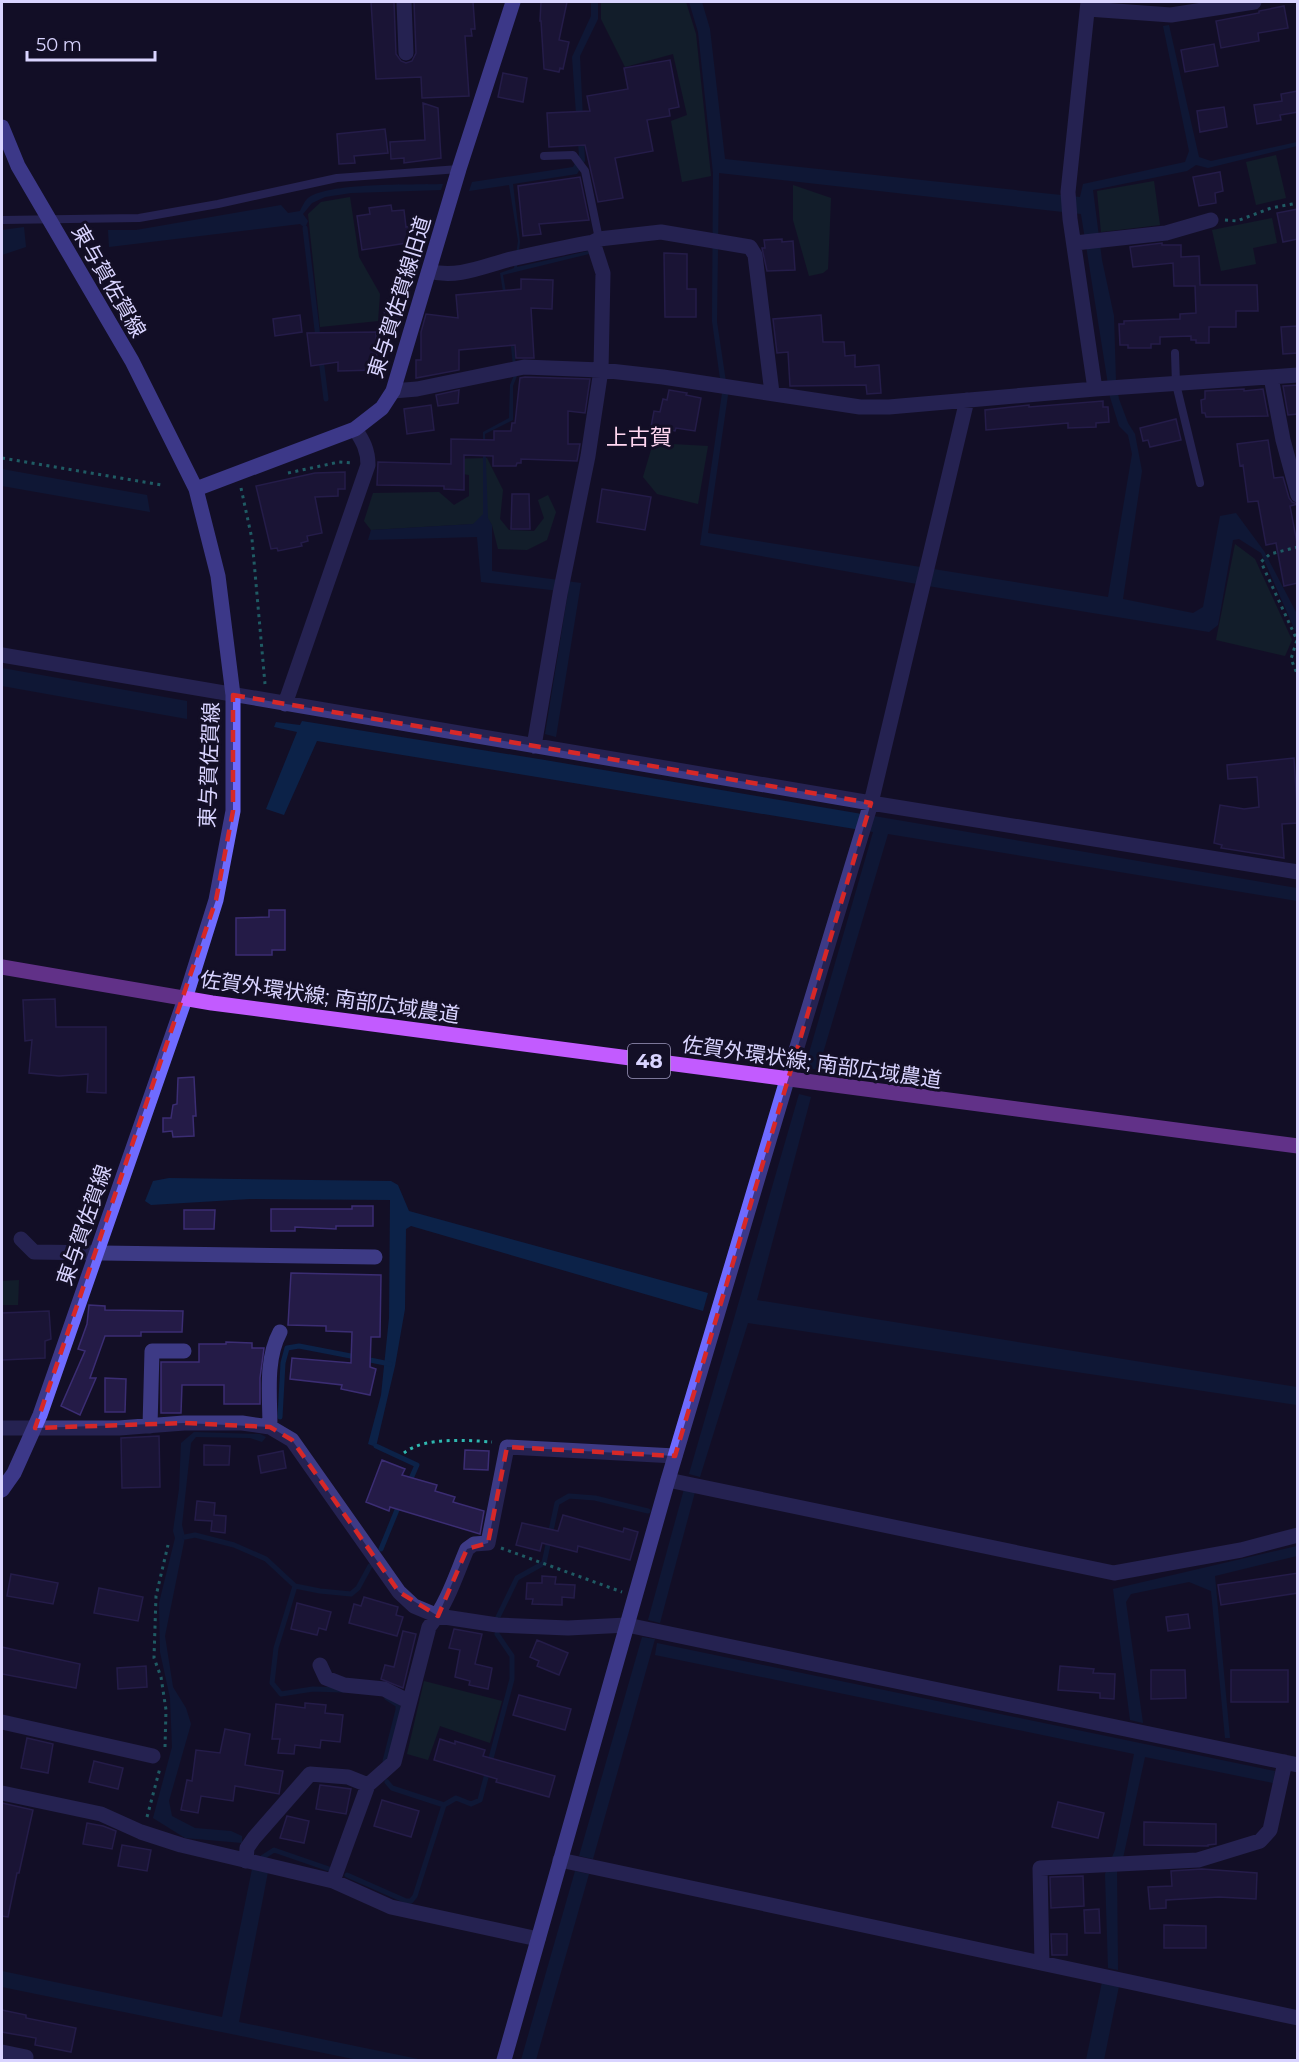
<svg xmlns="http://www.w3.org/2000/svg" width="1299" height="2062" font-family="Montserrat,'Noto Sans JP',sans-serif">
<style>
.green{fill:#12302f}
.water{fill:#0c2248;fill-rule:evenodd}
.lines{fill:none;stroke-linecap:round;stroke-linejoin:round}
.stream{stroke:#0c2248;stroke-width:5}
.building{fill:#241b47;stroke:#3b2d73;stroke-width:1.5}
.path{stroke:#2fb8b0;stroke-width:3;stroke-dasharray:3 4.5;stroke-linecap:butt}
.lane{stroke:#3d3a85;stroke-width:8}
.street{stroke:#3d3a85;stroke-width:15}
.secondary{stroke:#6f6bff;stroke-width:15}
.primary{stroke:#c25bff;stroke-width:15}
.marked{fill:none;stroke:#d62828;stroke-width:4.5;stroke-dasharray:12 8;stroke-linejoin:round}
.labels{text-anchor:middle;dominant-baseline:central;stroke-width:6;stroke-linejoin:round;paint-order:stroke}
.shield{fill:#130f26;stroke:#9e99be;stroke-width:1.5}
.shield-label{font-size:20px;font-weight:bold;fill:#d9d4ff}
.street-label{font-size:21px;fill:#d9d4ff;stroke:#130f26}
.neighbourhood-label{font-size:22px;fill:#ffd6f0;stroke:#130f26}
</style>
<rect width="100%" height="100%" fill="#130f26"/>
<path class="green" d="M601 2H686L696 34 711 176 682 182 671 121 687 115 673 54 625 67 601 19Z
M1276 155 1286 198 1256 205 1246 162Z
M1154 181 1160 225 1101 232 1097 191Z
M793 185 831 198 828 269 823 273 809 276 793 220Z
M350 197 359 257 380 294 378 321 320 327 308 214 321 202Z
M1272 218 1277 243 1253 248 1256 264 1221 271 1212 230Z
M653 443 708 446 698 504 657 494 643 477Z
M487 458 503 490 500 519 509 530 534 531 544 518 538 500 548 495 556 512 547 540 527 550 498 549 492 525 488 519 473 524 371 530 364 521 373 493 439 492 454 505 469 496V475L451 472 450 459Z
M1235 544 1255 559 1292 640 1285 656 1216 640Z
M19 1280 18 1305H2V1281Z
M424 1681 502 1701 490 1743 440 1726 428 1760 407 1754Z"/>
<path class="water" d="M591 2H598V19L580 56 585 161 577 174 513 184 520 242 517 267 588 251 589 254 503 275 512 328 517 376 513 386V420L485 434 488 518 492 525V571L581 583 556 737 545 734 568 592 481 582 477 537 368 540 371 530 473 524 483 514V432L509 418 510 385 514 375 509 328 500 273 514 268 518 241 509 185 469 191 472 182 573 167 579 156 572 57 591 16Z
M689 2H702L710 29 725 159 1080 197 1083 184 1185 162 1189 151 1163 26 1169 25 1199 157 1211 161 1297 142V146L1208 168 1196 165 1187 171 1093 190 1102 260 1114 316 1116 382 1119 399 1128 423 1135 434 1142 471 1123 599 1193 613 1203 607 1220 516 1236 513 1264 551 1297 614V635L1261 553 1239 539 1233 540 1218 625 1209 632 934 587 700 545 722 393 712 321 713 173 698 32ZM719 173 1081 214 1110 397 1119 426 1128 435 1132 454 1108 597 708 533 728 395 717 322Z
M443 184 441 190 351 193 325 197 312 203 303 214 308 221 305 228 300 224 109 247 108 230H136L281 205 288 213 300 211C302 207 304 202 307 199 324 182 416 185 443 184Z
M24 227 26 247 2 255V230Z
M2 469 147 495 150 512 2 486Z
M2 668 187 701V719L2 686Z
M302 721 545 760 1297 888V901L888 834 818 1070 805 1067 873 832 317 741 284 815 266 809 297 732 274 727 276 722 300 725Z
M799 1094 811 1097 757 1300 1297 1387V1405L748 1323 700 1477 689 1474Z
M169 1178 391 1181 398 1185 409 1211 708 1293 703 1311 411 1226 406 1229 405 1309 395 1366 376 1447 368 1444 381 1395 389 1318 390 1200 250 1199 151 1205 145 1201 153 1181Z
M194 1432 260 1434 266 1437 262 1442 250 1438 196 1437 191 1443 182 1525 185 1537 165 1636 173 1687 186 1708 191 1724 169 1801 172 1816 195 1828 231 1831 242 1836V1843L185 1838 153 1818 172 1747 170 1698 160 1652 159 1603 175 1538 173 1531 179 1489 181 1443Z
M684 1489 695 1492 660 1623 648 1620Z
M1297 1546V1556L1215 1576 1230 1738H1225L1211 1591 1189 1582 1131 1594 1126 1602 1143 1723 1130 1720 1113 1589Z
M642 1637 655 1639 593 1859 579 1856Z
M657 1643 1275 1771 1273 1783 1145 1757 1123 1858 1117 1870 1118 1970 1108 1968 1105 1874 1115 1850 1134 1754 655 1655Z
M252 1869 268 1872 239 2022 423 2060H358L2 1987V1971L222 2017Z
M575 1871 589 1874 536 2060H521Z
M1102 1982 1119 1986 1104 2060H1086Z"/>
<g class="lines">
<path class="stream" d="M305 228 318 338
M321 359 326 399
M365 1359 390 1364
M280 1417 283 1363 287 1348 299 1346 356 1357
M376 1446 417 1465 409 1483
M185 1537 195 1535 234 1545 266 1559 295 1586 276 1648 272 1683 281 1694 313 1689 343 1690
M381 1549 399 1505
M295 1586 320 1591 351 1594 358 1588 370 1566
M497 1619 517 1578 544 1563 557 1503 569 1496 595 1498 648 1511
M385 1761 398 1710V1705L387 1698
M444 1805 456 1798 471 1804 480 1800 512 1679V1656L497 1634
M263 1857 274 1850 329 1869
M347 1875 406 1901H411L415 1896 444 1805 392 1788 387 1782"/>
</g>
<path class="building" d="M371 2H394L396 54 401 61 406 63 412 61 416 53 414 2H473L475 29H471L472 36H465L469 96 422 98 421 77 376 79Z
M541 2H567L559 40 569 42 563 69 560 68 559 72 544 69 541 21H540Z
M1284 6 1288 28 1258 33 1259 41 1221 48 1216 21 1259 13V11Z
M1214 44 1218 66 1185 72 1181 50Z
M670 60 679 107 669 109 670 116 647 120 653 151 615 158 623 198 598 202 585 145 549 147 547 113 590 111 587 96 628 89 624 68Z
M503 73 527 78 523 102 498 97Z
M1298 91V112L1280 115 1281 120 1257 124 1254 105 1282 101 1281 94Z
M423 103 438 108 441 158 404 163V158L391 159 390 142 425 140Z
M1224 107 1227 127 1200 132 1197 111Z
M385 129 388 153 354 156 355 163 339 164 337 134Z
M1220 172 1223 191 1215 193 1216 203 1199 206 1193 177Z
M580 177 589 220 539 224 541 234 523 236 518 186Z
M391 205 392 211 404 210 406 227 411 226 413 242 362 250 357 216 370 214 369 208Z
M1298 209V239L1283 242 1277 213Z
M782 239V242L793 241 795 270 767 271 762 248H765L764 240Z
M1162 243V245H1181V257L1199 256 1200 285H1257L1258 311H1236V327H1209V343H1196V340H1191V336L1160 337V344H1151V348H1128V345H1120L1119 324H1124V321L1180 319V314L1196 313 1195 286H1174L1173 263 1133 267 1130 247Z
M664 253 687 254V289H696V317H665Z
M521 279 553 280 552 309 531 308 534 358H516L515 345 459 350V370L416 378V360H421V332L426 314 458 318 456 295 521 289Z
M385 302 401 303 400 320 384 319Z
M300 315 302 332 275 336 273 319Z
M821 315 823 342H844L845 356 855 355V367L879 365 881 393 867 394 866 385 790 386 788 352 777 353 773 319Z
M1298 326V353L1283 354 1281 327Z
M376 332 377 370 338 371V362L311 366 307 333Z
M525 377 590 379 585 413 568 411V444H580L577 461 521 459V463H517L516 466H493V456L464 455V490L444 489V486L377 485 378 462 451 464V439L494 440V431H511L512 423H515L520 378Z
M1298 385V414L1288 415 1283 386Z
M1244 389V391L1263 389 1268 416 1206 417 1205 413H1202L1201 400 1205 399V391Z
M459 390 458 403 438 406 436 395Z
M669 390 687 393 686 395 701 398 695 431 676 428 675 431 651 427 654 411 660 412 663 399 667 400Z
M1103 401V407H1108L1109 422 1096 423V427L1068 428V423L986 430 985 410 1029 405V407Z
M431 405 434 430 407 434 404 409Z
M1176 419 1181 440 1150 447 1148 440 1143 441 1140 428Z
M1268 440 1274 478 1283 477 1289 498 1292 502 1298 504 1290 506 1298 548V583L1284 586 1276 543 1266 545 1258 501 1248 502 1243 465 1240 466 1237 444Z
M345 472V489H338V496L315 497 322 533 307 536 308 541 301 543 302 546 278 551 277 548 271 549 256 486 315 473Z
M602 489 651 497 645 530 597 522Z
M512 494H529L530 529H511Z
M1294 758 1298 823 1282 824 1284 858 1221 848 1222 845 1214 843 1220 805 1244 809 1259 807 1257 777 1228 779 1227 765Z
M269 910H285V950H272V955H236V918L269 917Z
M55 999 56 1027H106V1093L87 1092 88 1074 59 1076 29 1073 32 1040 25 1041 23 1000Z
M194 1077 196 1116H193L194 1136 173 1137 172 1131 163 1132V1118H171L173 1105 177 1104 178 1078Z
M352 1206H373V1226H336V1229L295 1227V1231H271V1209H352Z
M184 1210H215L214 1229H184Z
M291 1273 381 1275 380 1337H371L370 1367 376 1369 370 1395 341 1389 342 1385 290 1379 292 1358 351 1363 352 1332 326 1331V1326L288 1325Z
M89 1305 105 1306V1310L183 1311 182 1332H141V1336H105L90 1378H96L80 1415 61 1406 85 1351 78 1349 87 1324Z
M49 1311 51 1339 45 1341V1358L2 1360V1313Z
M226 1342 252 1343V1348H264L260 1378V1404H224V1385H182L181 1413H161V1362H199V1344H226Z
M105 1378 126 1379 125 1412H105Z
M159 1436 160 1487 122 1488 121 1438Z
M204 1445 230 1446 229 1465H204Z
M465 1450 489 1451 488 1470 464 1469Z
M283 1451 286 1468 261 1473 258 1456Z
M382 1460 405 1469 402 1475 437 1485 435 1491 455 1497 453 1502 484 1511 480 1534 390 1507 389 1511 366 1502Z
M197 1501 215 1503 214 1515 226 1516 225 1533 211 1531 212 1521 195 1520Z
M563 1515 623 1532 624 1528 638 1532 630 1560 578 1546 577 1552 542 1543 540 1551 516 1545 522 1523 558 1531Z
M1298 1573V1593L1221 1605 1218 1585Z
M11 1574 58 1583 53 1604 7 1596Z
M542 1576 556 1577 555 1584 575 1585 574 1598 562 1597V1605L532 1604 533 1599H526L527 1583H542Z
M99 1588 143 1597 138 1621 94 1613Z
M364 1597 398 1607 396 1615 403 1617 397 1636 349 1623 354 1604 361 1606Z
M297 1603 331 1612 326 1630 319 1628 317 1635 291 1629Z
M1188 1614 1190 1628 1168 1631 1166 1617Z
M454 1629 482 1634 475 1664 492 1668 488 1689 469 1685 470 1681 455 1677 460 1650 449 1648Z
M403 1631 416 1634 403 1688 381 1679 385 1665 394 1667Z
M537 1640 568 1653 559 1675 537 1666 539 1661 530 1657Z
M2 1647 80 1664 76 1688 2 1674Z
M146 1666 147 1687 118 1689 117 1668Z
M1060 1666 1094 1669 1093 1673 1115 1674 1114 1699 1100 1698V1693L1058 1690Z
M1151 1670H1185L1186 1698 1151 1699Z
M1231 1670H1288V1702H1231Z
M519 1695 571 1709 565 1730 513 1715Z
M305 1703 326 1705 325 1713 343 1715 340 1742 321 1740 320 1748 295 1745 294 1754 278 1753 280 1739H272L276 1704 305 1708Z
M225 1729 250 1734 245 1765 283 1771 279 1794 235 1786 233 1801 201 1796 198 1813 181 1810 187 1780 192 1781 196 1750 220 1753Z
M27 1738 53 1744 48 1773 21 1768Z
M440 1739 455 1744V1741L485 1750 483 1756 555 1776 549 1797 496 1782 497 1779 434 1760Z
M94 1761 123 1768 118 1789 89 1782Z
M320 1785 351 1789 346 1814 316 1809Z
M382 1800 419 1811 411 1837 374 1826Z
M1058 1802 1104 1813 1098 1838 1052 1827Z
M2 1803 33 1810 19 1873H17L8 1917 2 1916Z
M287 1816 309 1821 304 1843 280 1838Z
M1144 1822 1216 1824V1844L1208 1845V1846L1144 1845Z
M87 1823 103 1826 116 1831 112 1849 83 1844Z
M122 1845 151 1850 147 1871 118 1866Z
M1202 1869 1257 1873 1256 1899 1219 1897 1166 1900V1908L1150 1909 1148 1887 1172 1886 1171 1871Z
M1083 1876 1084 1906 1051 1908 1050 1877Z
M1099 1909 1100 1933H1085L1084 1910Z
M1164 1925 1206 1926V1948H1164Z
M1051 1934H1067V1955H1052Z
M2 2010 26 2015V2018L76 2028 71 2052 35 2045 36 2038 2 2032Z"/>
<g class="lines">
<path class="path" d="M1225 220 1237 221 1271 208 1298 203
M2 458 162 485
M288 473 339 462 353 463
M241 488 252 539 265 684
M1298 547 1270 554 1261 562 1297 640 1291 659 1298 676
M404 1453C423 1437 467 1440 492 1442
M501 1548 622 1592
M165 1747 166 1710 161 1677 154 1658 156 1596 168 1545
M147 1817 160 1768"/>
<path class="lane" d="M544 156 573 155 585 171 599 239
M2 220 139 218 218 204 337 178 459 169
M1175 353 1176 384 1200 483"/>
<path class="street" d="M404 2 406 53
M1088 2 1068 192 1070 219 1095 389
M1088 9 1171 15 1254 2
M593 242 599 239 661 232 750 247 755 255 772 393
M1075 243 1166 233 1211 220
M429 271C457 279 484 266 511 259 538 253 566 247 593 242L603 273 601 370 588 456 560 594 534 746
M1271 377 1283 440 1298 495
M393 391 417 389 524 367 601 370 663 377 860 407H889L1095 389 1298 375
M2 655 871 803 1298 872
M285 704 368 465C368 450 363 441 355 429
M787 1080 871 803 967 400
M21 1239 34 1252 375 1257
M150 1426 152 1351H184
M270 1427C270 1396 265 1360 280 1332
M2 1428H119L184 1423H242L270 1427 292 1440 399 1592 414 1606 438 1616 497 1625 568 1628 627 1625 1298 1765
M668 1480 1114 1573 1241 1550 1298 1535
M320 1665 326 1678 344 1685 384 1689 408 1701
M2 1722 153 1756
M2 1793 101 1814 141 1832 181 1845 333 1881 391 1907 538 1939
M560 1860 1298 2018
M246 1861 247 1848 254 1838 310 1774 348 1777 368 1785
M333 1881 368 1785 394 1762 429 1627C447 1604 456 1575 467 1549L474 1544 488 1543 507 1447 675 1456
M1042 1963 1040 1868 1198 1860 1260 1841 1270 1830 1285 1762
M2 2052 26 2057 25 2060"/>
<path class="secondary" d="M2 127 18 166 132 361 196 489 218 576 233 695V811L216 900 185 999 40 1415 14 1473 2 1490
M196 489 355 429 382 408 393 391 459 169 513 2
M504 2060 668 1480 787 1080"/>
<path class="primary" d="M2 967 212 1003 1298 1146"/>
</g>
<path d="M0 0H1299V2062H0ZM233 695 871 803 675 1456 507 1447 488 1543 467 1549 438 1616 399 1592 292 1440 270 1427 184 1423 35 1428 216 900 233 811Z" fill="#130f26" fill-opacity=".55" fill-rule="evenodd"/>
<path class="marked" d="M233 695 871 803 675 1456 507 1447 488 1543 467 1549 438 1616 399 1592 292 1440 270 1427 184 1423 35 1428 216 900 233 811Z"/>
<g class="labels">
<rect class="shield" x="628" y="1044" width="42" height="34" rx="4.5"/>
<g class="shield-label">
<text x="649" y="1061">48</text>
</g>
<g class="street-label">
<text transform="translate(109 281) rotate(60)">東与賀佐賀線</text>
<text transform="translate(399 297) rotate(-73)">東与賀佐賀線旧道</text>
<text transform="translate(209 765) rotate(-88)">東与賀佐賀線</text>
<text transform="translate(330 997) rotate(8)">佐賀外環状線; 南部広域農道</text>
<text transform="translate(812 1062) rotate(8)">佐賀外環状線; 南部広域農道</text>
<text transform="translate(84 1225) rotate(-71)">東与賀佐賀線</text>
</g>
<g class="neighbourhood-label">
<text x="639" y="437">上古賀</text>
</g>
</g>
<rect width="1299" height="2062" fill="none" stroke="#d9d4ff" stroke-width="6"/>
<path d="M27 51v9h128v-9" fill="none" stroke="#d9d4ff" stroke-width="3"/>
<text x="36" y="51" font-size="18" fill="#d9d4ff" stroke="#130f26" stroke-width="4.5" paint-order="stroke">50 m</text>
</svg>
